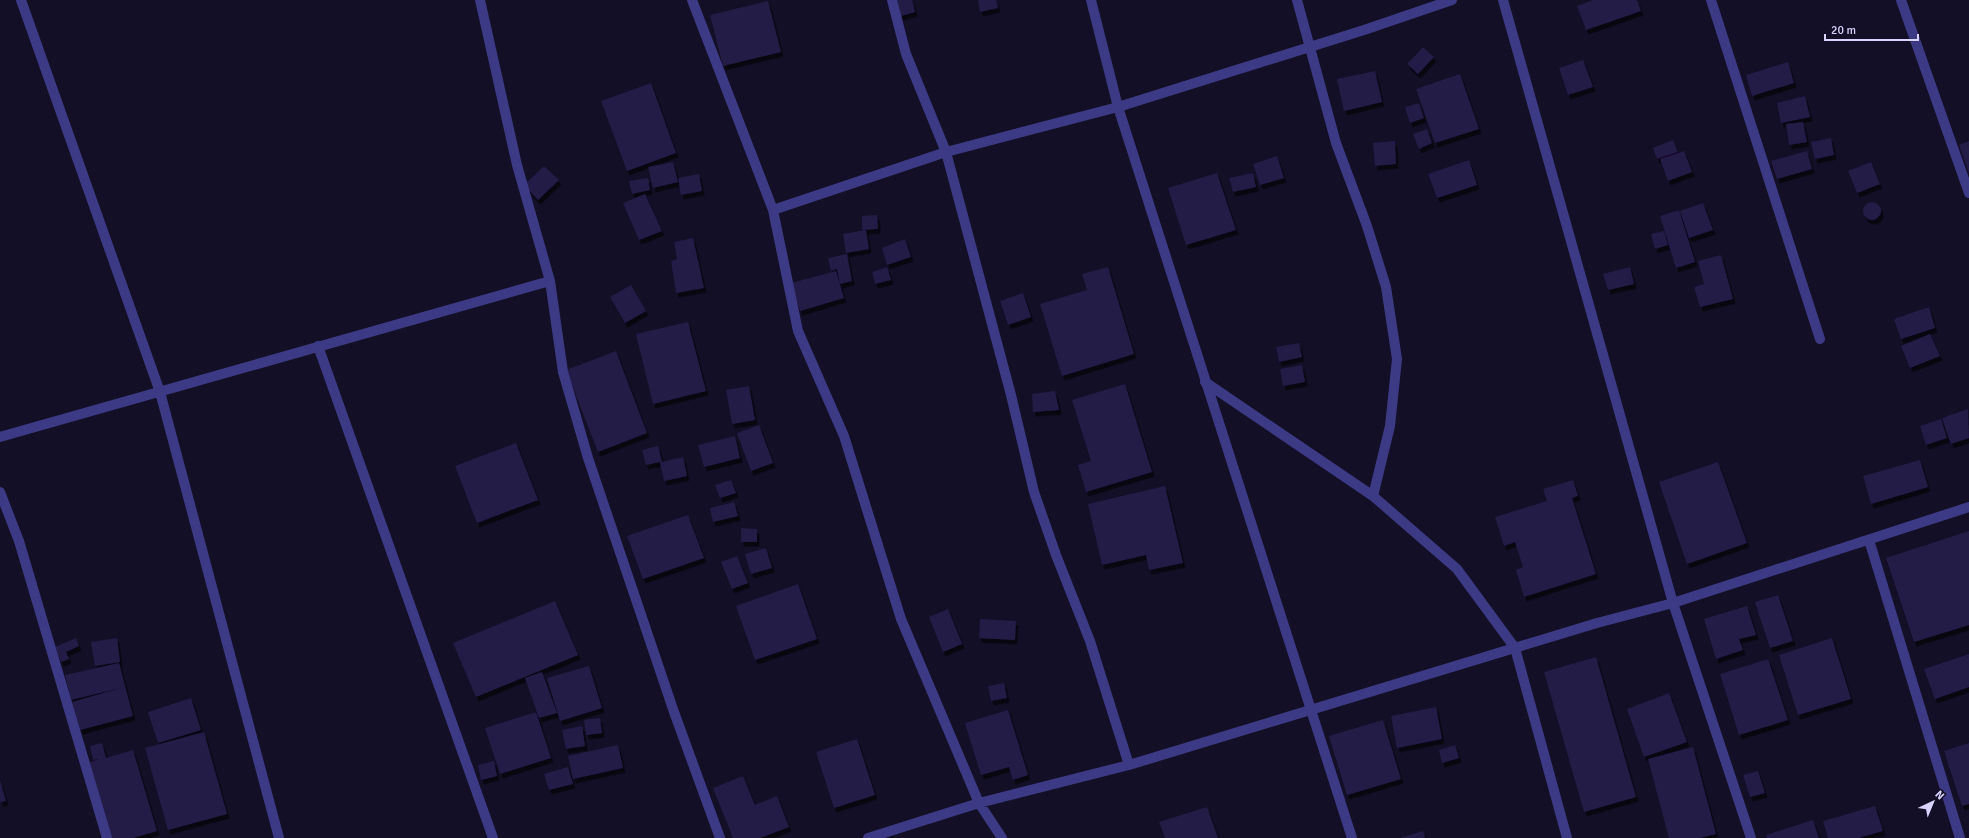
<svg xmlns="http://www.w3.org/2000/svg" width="1969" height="838" font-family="Signika,sans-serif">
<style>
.building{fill:#241b47;filter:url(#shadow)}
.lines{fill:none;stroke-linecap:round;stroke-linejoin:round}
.minor{stroke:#3d3a85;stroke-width:10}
</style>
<defs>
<filter id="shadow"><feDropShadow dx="2.5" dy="4.5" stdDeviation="0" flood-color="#0009"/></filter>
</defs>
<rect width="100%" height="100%" fill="#130f26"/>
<path class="building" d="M897 0H912L915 12 901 16Z
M978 0H996L998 8 980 12Z
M1593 0H1637L1641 11 1586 30 1577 6Z
M768 1 781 52 723 66 710 15Z
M1423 47 1434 57 1418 74 1407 64Z
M1583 60 1593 87 1568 95 1559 68Z
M1788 62 1794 83 1752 96 1746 75Z
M1375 71 1382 102 1344 111 1337 79Z
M1460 74 1479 129 1435 143 1416 89Z
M651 83 676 153 627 171 601 101Z
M1805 96 1810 117 1781 123 1777 103Z
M1419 103 1424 118 1410 123 1405 107Z
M1803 122 1807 142 1789 145 1786 124Z
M1427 129 1432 143 1419 149 1413 134Z
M1831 138 1834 155 1815 159 1811 142Z
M1673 140 1678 152 1657 159 1653 148Z
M1395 141 1396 164 1375 166 1373 143Z
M1969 141V173L1959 145Z
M1684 151 1692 172 1668 181 1660 159Z
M1807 151 1812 169 1777 179 1771 161Z
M1277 156 1284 178 1260 185 1253 164Z
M1469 160 1477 185 1437 198 1428 174Z
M673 162 678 182 653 188 648 167Z
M1871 162 1880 184 1857 193 1848 171Z
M544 166 559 180 538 200 524 185Z
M1217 173 1236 230 1186 245 1168 188Z
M1253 173 1256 187 1233 192 1229 178Z
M699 174 702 191 681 195 678 178Z
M648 178 650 190 632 194 629 181Z
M645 194 662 231 639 240 623 203Z
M1863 211a9 9 0 1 1 18 0a9 9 0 1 1-18 0Z
M1703 203 1713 230 1689 238 1680 211Z
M1679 210 1695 262 1676 268 1660 216Z
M877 215 878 229 862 230V216Z
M866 230 869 249 846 253 843 234Z
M1664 231 1668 245 1655 249 1651 234Z
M693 238 704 288 676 293 671 261 677 259 674 242Z
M905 239 911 257 887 265 882 248Z
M847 254 852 281 840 284 837 269 831 271 828 258Z
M1721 255 1733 299 1700 307 1694 287 1704 284 1698 261Z
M887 267 891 280 875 284 872 272Z
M1108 267 1134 354 1062 376 1040 304 1087 290 1082 274Z
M1630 267 1634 284 1608 290 1603 274Z
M836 271 844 298 800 311 791 283Z
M631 285 646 311 625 323 610 297Z
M1023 293 1031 317 1008 325 1000 301Z
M1929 307 1935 328 1901 339 1894 319Z
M688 322 706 391 653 404 636 334Z
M1930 334 1940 356 1910 368 1901 346Z
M1299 343 1302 357 1279 362 1276 347Z
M616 351 647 433 598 452 566 370Z
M1302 365 1305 382 1283 386 1280 369Z
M1125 384 1152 472 1086 492 1078 465 1091 461 1072 400Z
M749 386 755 420 732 424 726 390Z
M1055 391 1059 410 1033 412 1032 394Z
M1968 409 1969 438 1951 444 1942 418Z
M1941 419 1947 438 1926 445 1920 426Z
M759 425 773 463 751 471 737 433Z
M735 436 740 458 704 467 698 445Z
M516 443 538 500 477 523 455 466Z
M658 446 662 462 683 457 687 476 664 481 660 462 646 465 642 450Z
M1920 460 1928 487 1871 504 1863 476Z
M1718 462 1747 543 1687 564 1659 482Z
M731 480 736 493 720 498 715 485Z
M1573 480 1578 496 1572 498 1596 574 1524 597 1516 570 1523 567 1515 542 1504 546 1495 517 1547 501 1543 489Z
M1165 486 1183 563 1149 570 1146 555 1102 565 1088 504Z
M734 502 738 516 713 522 710 508Z
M688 515 704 558 643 579 627 536Z
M741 528 757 529V542H741Z
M1969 531V625L1914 642 1886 558Z
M766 548 772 568 751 574 745 554Z
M737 556 748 583 732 589 721 562Z
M798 584 817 639 755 660 736 606Z
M1778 595 1793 641 1770 648 1755 602Z
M555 601 578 655 476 697 453 643Z
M1747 606 1756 635 1739 639 1743 650 1716 659 1704 619Z
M948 609 962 644 943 652 929 617Z
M980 619 1016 621 1015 640 979 638Z
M76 638 79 646 66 652 69 659 61 662 55 647Z
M117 638 120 662 95 666 91 642Z
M1832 638 1851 699 1798 715 1779 655Z
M1969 654V687L1935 699 1924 669Z
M1596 657 1636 797 1584 812 1544 672Z
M1768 659 1788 720 1739 735 1720 674Z
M119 663 133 716 80 730 72 702 121 688 71 700 65 675Z
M589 666 602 708 560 721 547 678Z
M542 672 557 713 539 718 525 678Z
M1004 683 1007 698 991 701 988 686Z
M1669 693 1687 742 1644 757 1627 709Z
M191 698 201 730 158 743 148 712Z
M1436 707 1442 739 1397 748 1391 716Z
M1008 710 1028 775 1013 780 1009 767 981 775 965 723Z
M536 712 551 758 500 774 485 728Z
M600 718 602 733 586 735 584 720Z
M1383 720 1401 779 1347 795 1329 736Z
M582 726 585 746 566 749 562 730Z
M204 732 227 814 168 830 145 748Z
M857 739 875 795 834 808 816 752Z
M102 743 106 758 133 750 157 831 133 838H109L87 763 99 759 93 760 90 746Z
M1969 743V804L1962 806 1944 751Z
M618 745 623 768 573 779 568 756Z
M1455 745 1459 758 1442 763 1439 750Z
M1693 747 1716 834 1700 838H1669L1648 759Z
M494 761 497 776 481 780 478 765Z
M568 767 573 784 549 790 544 774Z
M1758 771 1765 793 1750 797 1743 775Z
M743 776 755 805 777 796 789 827 760 838H733L713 788Z
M0 780 6 801 0 802Z
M1875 806 1883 831 1858 838H1828L1823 821Z
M1207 807 1218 838H1165L1159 822Z
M1813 820 1819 838H1767L1766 835Z
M1423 831 1425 838H1400Z"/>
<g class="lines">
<path class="minor" d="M21 0 160 392 279 838
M480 0 517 165 550 281 563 372 588 458 674 712 720 838
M692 0 773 210 798 331 844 436 901 619 979 803 1002 838
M892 0 906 54 946 152 1011 395 1034 492 1056 555 1090 641 1129 765
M1091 0 1118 107 1352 838
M1297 0 1336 143 1367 226 1386 287 1397 359 1390 426 1373 496
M1503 0 1673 603 1751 838
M1711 0 1820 339
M1901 0 1969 193
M773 210 946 152 1118 107 1364 30 1452 0
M318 346 493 838
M1205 382 1373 496 1457 569 1515 648 1567 838
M0 437 550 281
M0 492 19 541 107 838
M1869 540 1960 838
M868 838 979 803 1129 765 1597 623 1673 603 1969 507"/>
</g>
<g transform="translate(1933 802) rotate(44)" stroke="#130f26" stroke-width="3" paint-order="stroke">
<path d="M0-3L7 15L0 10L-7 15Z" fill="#d9d4ff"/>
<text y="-6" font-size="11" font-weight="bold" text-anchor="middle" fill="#d9d4ff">N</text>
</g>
<path d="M1825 34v6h93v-6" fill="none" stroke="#d9d4ff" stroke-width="2"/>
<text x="1831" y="34" font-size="12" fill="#d9d4ff" stroke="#130f26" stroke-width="3" paint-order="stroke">20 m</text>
</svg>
